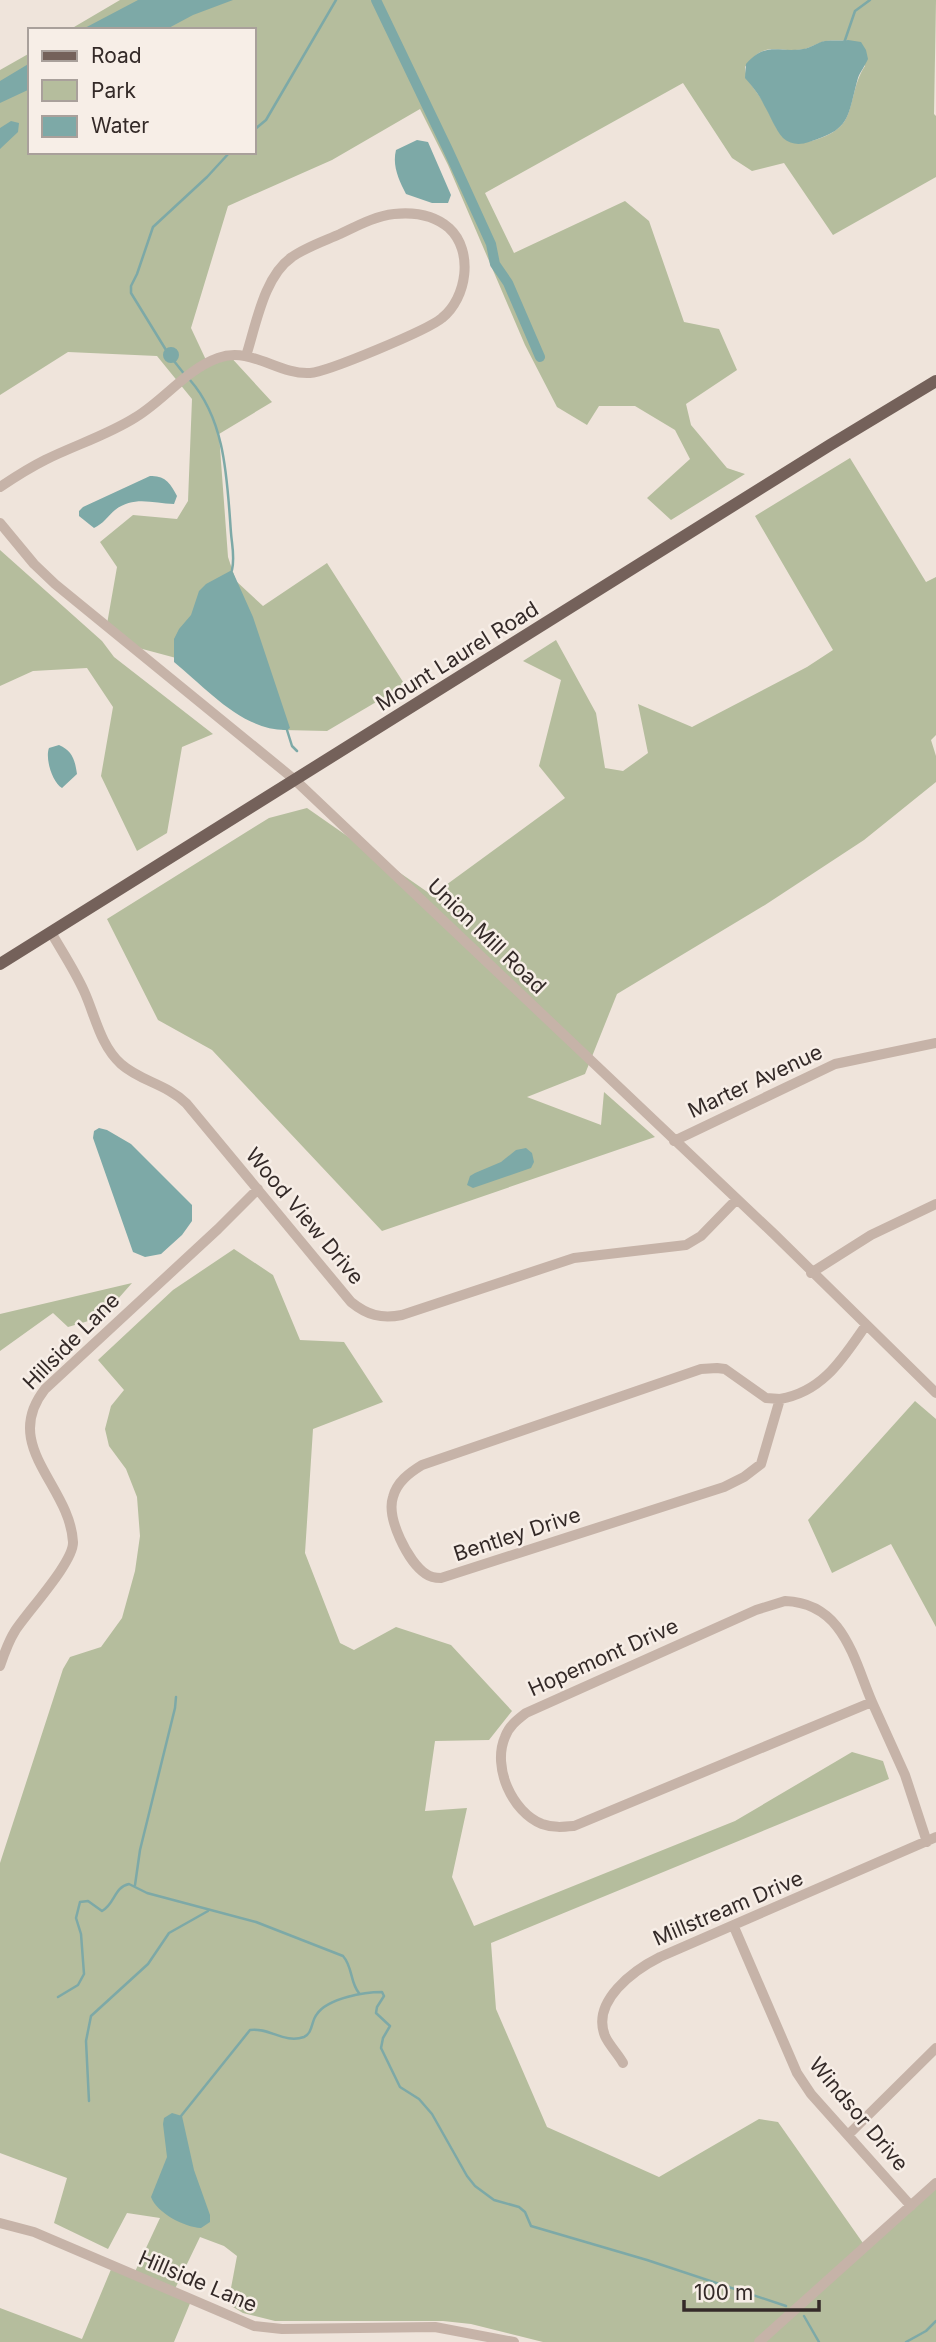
<svg xmlns="http://www.w3.org/2000/svg" width="936" height="2342" font-family="Inter,sans-serif">
<style>
.green{fill:#b5bd9d;fill-rule:evenodd}
.water{fill:#7da9a7}
.lines{fill:none;stroke-linecap:round;stroke-linejoin:round}
.stream{stroke:#7da9a7;stroke-width:2.5}
.canal{stroke:#7da9a7;stroke-width:10}
.minor{stroke:#c6b3a8;stroke-width:10}
.major{stroke:#74615a;stroke-width:12}
.labels{text-anchor:middle;dominant-baseline:central;stroke-width:5;stroke-linejoin:round;paint-order:stroke}
.street-label{font-size:21px;fill:#342a28;stroke:#f7eee7}
</style>
<rect width="100%" height="100%" fill="#efe4db"/>
<path class="green" d="M120 0H936L934 114 936 116V177L833 235 784 163 752 171 732 158 683 83 485 193 514 253 625 201 649 221 684 322 719 329 737 370 686 404 691 425 727 468 745 474 671 520 647 498 690 459 675 430 635 406H599L587 425 557 407 525 345 448 165 420 109 332 160 228 206 191 328 206 360 227 353 272 402 219 434 228 557 236 581 263 606 327 563 405 685 327 731 283 730 191 662 135 647 107 624 117 567 100 542 133 515 177 519 188 501 192 399 157 356 68 352 0 395V70L30 53V152H254V30H69ZM848 40 865 66C853 83 853 110 844 122 837 131 829 135 818 139 779 152 779 129 762 100 754 87 746 82 745 67 767 38 777 54 805 49 812 47 819 42 826 41 833 40 841 41 848 40Z
M850 458 926 582 936 577V735L931 740 936 756V782L864 840 765 905 617 994 585 1074 527 1097 601 1125 604 1092 655 1137 382 1231 212 1050 158 1020 107 919 269 818 307 808 436 898 446 885 565 798 539 766 561 680 523 661 556 640 596 713 605 768 623 771 648 753 638 704 692 727 807 667 833 650 755 516Z
M0 550 102 641 114 657 213 734 182 747 167 833 137 851 101 776 113 707 87 668 33 671 0 686Z
M234 1249 273 1275 300 1340 344 1342 383 1402 313 1429 305 1553 340 1643 354 1650 396 1627 451 1645 512 1711 489 1740 435 1741 425 1811 467 1808 452 1877 474 1926 735 1821 852 1752 883 1761 889 1779 491 1943 496 2009 547 2127 659 2177 759 2119 778 2122 865 2246 936 2183V2342H543L471 2324 443 2321H275L243 2313 228 2304 237 2256 224 2246 200 2237 173 2293 191 2301 174 2342H0V2308L82 2339 112 2267 133 2276 160 2218 127 2213 108 2249 54 2223 67 2178 0 2153V1863L63 1669 70 1657 101 1647 122 1618 135 1571 140 1536 137 1497 126 1469 109 1446 105 1429 111 1406 124 1390 98 1360 173 1290Z
M132 1283 102 1317 68 1327 53 1313 0 1351V1314Z
M915 1401 936 1419V1627L891 1544 832 1573 808 1520Z"/>
<path class="water" d="M138 0H233L193 15 165 30H81Z
M848 40 861 42 866 50 868 59C865 66 860 72 858 78 847 117 852 129 809 142 800 145 791 145 783 138 775 129 770 115 764 105 759 94 752 86 745 78L746 64C766 41 778 53 803 49 811 48 818 42 825 41 832 40 841 41 848 40Z
M30 63V89L0 103V81Z
M11 121 19 123 18 132 0 149V128Z
M417 140 428 142 451 195 448 203H432L406 194C399 180 392 166 396 150Z
M163 355a8 8 0 1 1 16 0a8 8 0 1 1-16 0Z
M150 476C165 475 171 484 177 496L174 504C154 504 135 495 115 510 108 516 103 524 94 528L79 516V511L83 507Z
M232 570 253 617 290 728 287 730C243 731 207 689 174 662V639L179 629 191 615 199 591 206 584Z
M59 745C73 751 75 761 77 774L62 788C52 782 45 758 49 748Z
M99 1128 107 1130 131 1144 192 1205V1221L182 1235 161 1254 145 1257 133 1252 93 1138 94 1131Z
M526 1148 532 1153 534 1162 531 1168 473 1188 467 1185 470 1176 475 1173 501 1162 516 1150Z
M172 2113 182 2116 194 2170 210 2215V2222L201 2228C184 2227 157 2213 151 2197L167 2157 163 2124 164 2118Z"/>
<g class="lines">
<path class="stream" d="M844 43 855 11 870 0
M254 130 266 120 336 0
M166 350 131 293V286L137 274 153 227 207 177 230 152
M174 361 185 375
M190 380C226 421 227 480 231 533 232 546 235 557 232 570
M287 730 292 746 297 751
M135 1885 140 1850 175 1708 176 1697
M58 1997 78 1985 84 1974 81 1934 76 1918 80 1902 88 1901 102 1911C115 1904 114 1887 129 1884L147 1893 256 1922 343 1956C353 1967 350 1983 359 1993
M89 2101 86 2041 91 2016 148 1964 169 1933 208 1911
M181 2116 250 2030C269 2027 284 2044 304 2037 313 2033 311 2021 317 2014 328 1998 365 1992 382 1992L384 1996 377 2007 376 2013 390 2026 383 2038 381 2048 400 2087 419 2099 432 2114 467 2176 475 2186 494 2200 519 2207 525 2212 531 2226 647 2260 786 2306
M804 2316 819 2342
M906 2342 926 2331 936 2321"/>
<path class="canal" d="M376 0 448 150 491 244 495 264 508 283 540 357"/>
<path class="minor" d="M0 487C15 477 29 468 45 460 75 445 108 435 136 417 164 400 187 369 218 358 251 346 278 375 310 373 327 372 428 330 442 318 467 298 474 251 449 228 434 215 413 212 394 214 375 216 357 226 340 234 324 241 306 247 292 257 264 276 256 325 246 356
M0 523 34 564 55 584 295 780 774 1234 936 1393
M52 934C63 953 75 971 84 991 95 1015 100 1045 121 1064 140 1081 166 1084 186 1103L351 1302C367 1315 381 1319 402 1315L574 1258 686 1245 701 1236 736 1200
M674 1141 835 1064 936 1043
M811 1273 871 1235 936 1204
M717 1368 725 1369 766 1398 780 1399 761 1464 744 1477 724 1487 441 1578C436 1578 430 1577 426 1574 408 1562 386 1518 393 1497 397 1482 409 1473 422 1465L701 1369Z
M780 1399C823 1392 843 1358 866 1325
M785 1601C843 1603 853 1657 872 1702L574 1826C563 1827 553 1828 542 1824 512 1812 492 1767 505 1737 509 1726 517 1720 526 1713L756 1610Z
M0 1666C4 1654 8 1642 15 1631 27 1612 74 1562 73 1542 70 1485 0 1446 45 1389L218 1229 258 1189
M872 1702 905 1775 927 1842
M734 1927 797 2073 811 2094 911 2206
M623 2063C618 2054 609 2045 605 2036 591 2001 634 1970 660 1957L936 1837
M848 2135 936 2048
M0 2223 34 2232 254 2326 282 2329 435 2327 514 2342
M759 2342 936 2183"/>
<path class="major" d="M0 964 830 445 936 381"/>
</g>
<g class="labels">
<g class="street-label">
<text transform="translate(457 656) rotate(-32)">Mount Laurel Road</text>
<text transform="translate(487 936) rotate(44)">Union Mill Road</text>
<text transform="translate(755 1081) rotate(-25)">Marter Avenue</text>
<text transform="translate(305 1216) rotate(50)">Wood View Drive</text>
<text transform="translate(71 1341) rotate(-45)">Hillside Lane</text>
<text transform="translate(517 1534) rotate(-18)">Bentley Drive</text>
<text transform="translate(603 1657) rotate(-24)">Hopemont Drive</text>
<text transform="translate(728 1908) rotate(-23)">Millstream Drive</text>
<text transform="translate(859 2114) rotate(50)">Windsor Drive</text>
<text transform="translate(198 2281) rotate(23)">Hillside Lane</text>
</g>
</g>
<rect x="28" y="28" width="228" height="126" fill="#f7eee7" stroke="#a9a09b" stroke-width="2"/>
<rect x="42" y="51" width="35" height="10" fill="#74615a" stroke="#a9a09b" stroke-width="2"/>
<text x="91" y="63" font-size="21" fill="#342a28">Road</text>
<rect x="42" y="80" width="35" height="21" fill="#b5bd9d" stroke="#a9a09b" stroke-width="2"/>
<text x="91" y="98" font-size="21" fill="#342a28">Park</text>
<rect x="42" y="116" width="35" height="21" fill="#7da9a7" stroke="#a9a09b" stroke-width="2"/>
<text x="91" y="133" font-size="21" fill="#342a28">Water</text>
<path d="M684 2300v10h135v-10" fill="none" stroke="#342a28" stroke-width="3.5"/>
<text x="694" y="2300" font-size="21" fill="#342a28" stroke="#f7eee7" stroke-width="5" paint-order="stroke">100 m</text>
</svg>
